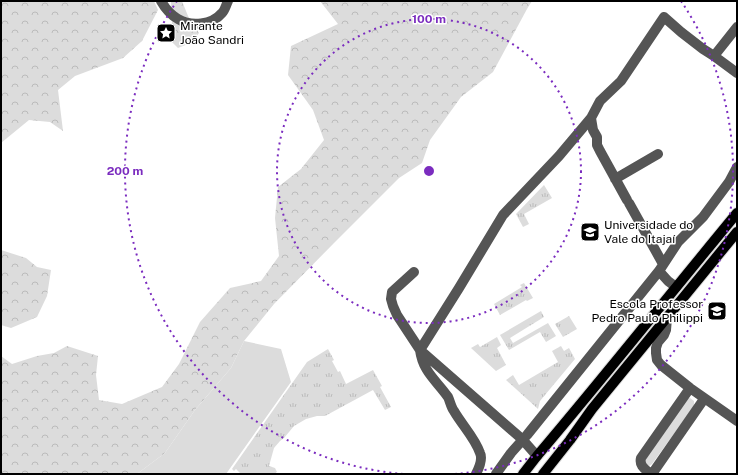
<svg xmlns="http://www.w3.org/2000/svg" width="738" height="475" font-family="'Public Sans',sans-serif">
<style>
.grass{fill:url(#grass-tufts)}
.forest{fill:url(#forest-crowns)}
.park{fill:#dcdcdc}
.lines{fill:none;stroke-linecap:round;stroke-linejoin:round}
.major-casing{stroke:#dbdbdb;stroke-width:12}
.minor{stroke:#555;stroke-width:10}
.major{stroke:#000;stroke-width:10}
.ring{fill:none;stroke:#7b2cbf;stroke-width:2;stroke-dasharray:2 4}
.labels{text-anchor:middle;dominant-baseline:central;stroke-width:3;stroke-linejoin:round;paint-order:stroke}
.poi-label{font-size:12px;fill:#000;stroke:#fff;text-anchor:start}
.centre{fill:#7b2cbf;stroke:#fff;stroke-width:2}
.ring-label{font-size:12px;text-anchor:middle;font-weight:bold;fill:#7b2cbf;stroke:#fff;stroke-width:3;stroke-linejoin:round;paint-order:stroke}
</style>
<defs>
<pattern id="grass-tufts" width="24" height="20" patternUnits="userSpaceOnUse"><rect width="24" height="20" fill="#dcdcdc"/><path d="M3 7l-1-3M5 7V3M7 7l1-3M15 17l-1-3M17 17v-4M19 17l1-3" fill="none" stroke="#bbb"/></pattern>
<pattern id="forest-crowns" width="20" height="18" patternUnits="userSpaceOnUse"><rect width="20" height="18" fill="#dcdcdc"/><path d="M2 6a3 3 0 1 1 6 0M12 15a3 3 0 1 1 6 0" fill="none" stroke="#bbb"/></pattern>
</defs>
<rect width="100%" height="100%" fill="#fff"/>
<path class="grass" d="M544 185 552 198 524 214 529 224 523 227 516 214Z
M524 283 533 298 527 301 526 300 500 315 494 304 522 287 520 285Z
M541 311 544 317 510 338 513 343 548 323 556 336 546 342 540 332 509 350 500 335Z
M569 316 577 329 563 337 555 324Z
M497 337 501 345 497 348 506 365 496 371 471 348 478 344 480 347Z
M561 346 564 351 569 348 575 359 540 401 538 409 506 380 513 375 519 385 558 362 552 351Z
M328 349 334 360 332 361 338 372 340 371 346 384 373 370 382 386 380 387 391 407 385 410 373 390 325 416H317L306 419 294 426 284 438 280 441 274 448 269 466 275 468 277 472H276L277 474H241L236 469 234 471 232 469 307 362Z"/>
<path class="forest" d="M1 1H154L158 10 142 41 123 58 75 76 58 90 63 131 50 122 29 120 1 143Z
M171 1H182L188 16 199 33 193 42 178 48 166 36 172 25Z
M320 1H532L527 9 493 72 461 97 430 140 422 163 399 178 334 243 274 304 244 341 231 368 195 410 165 453 137 474H1V356L12 364 37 356 54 353 67 346 98 356 96 375 99 400 122 404 162 387 179 364 200 322 230 288 261 281 279 256 275 218 278 187 301 169 324 140 313 110 288 75 291 46 338 24Z
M1 250 26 258 37 267 51 270 47 296 37 317 11 328 1 325Z"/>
<path class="park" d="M244 341 281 349 291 382 226 474H137L165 453 195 410 231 368Z
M690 398 694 401V406L652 464 649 466 643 463 687 399Z"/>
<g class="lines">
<defs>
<path id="major" d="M523 474 537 456C605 376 670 294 737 213
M543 474 570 440 592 409 737 232"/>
</defs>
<use href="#major" class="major-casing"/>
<path class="minor" d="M161 1C165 8 171 15 178 19 191 27 212 25 222 13 225 10 226 5 228 1
M714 56 737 27
M591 118 593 130 597 137V145L600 151 627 200
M615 179 658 154
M629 203 663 264
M659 271 668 281 676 287
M414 272 392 292 391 299 393 306 397 315 420 350 522 439 537 456
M667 318 666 330 664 335 658 342 656 348V353L657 360 661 365 690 388 737 421
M476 474C479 468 483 459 480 453 475 438 462 425 454 411 451 407 450 401 448 397 436 380 423 372 420 350L459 288 503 215 559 156 591 118 600 101 621 81 664 17 681 32 703 49 714 56 737 73
M496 474 511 453 527 435 659 271 678 242 703 217 729 182 737 167
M651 474C645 469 639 466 641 458L690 388
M652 474 704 399"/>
<use href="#major" class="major"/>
</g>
<g class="ring">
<circle cx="429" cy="171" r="152"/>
<path d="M403 474A304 304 0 0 1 177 1M681 1A304 304 0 0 1 455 474"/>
</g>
<defs>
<symbol id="sight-square" viewBox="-11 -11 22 22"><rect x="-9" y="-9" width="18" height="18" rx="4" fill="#000" stroke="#fff"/><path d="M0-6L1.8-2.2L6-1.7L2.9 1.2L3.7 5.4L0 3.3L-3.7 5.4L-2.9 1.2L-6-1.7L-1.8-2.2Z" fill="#fff"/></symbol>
<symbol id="university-square" viewBox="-11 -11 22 22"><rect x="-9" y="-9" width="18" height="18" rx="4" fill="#000" stroke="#fff"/><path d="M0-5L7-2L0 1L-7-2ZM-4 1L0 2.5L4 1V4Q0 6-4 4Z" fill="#fff"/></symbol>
<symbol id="school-square" viewBox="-11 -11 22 22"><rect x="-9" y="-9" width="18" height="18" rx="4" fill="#000" stroke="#fff"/><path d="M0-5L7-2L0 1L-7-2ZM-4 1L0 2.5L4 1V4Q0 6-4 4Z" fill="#fff"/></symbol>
</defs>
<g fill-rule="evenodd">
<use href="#sight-square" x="155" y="22" width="22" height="22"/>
<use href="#university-square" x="579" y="221" width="22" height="22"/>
<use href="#school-square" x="706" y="300" width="22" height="22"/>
</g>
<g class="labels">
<g class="poi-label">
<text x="180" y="26">Mirante<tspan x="180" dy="14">João Sandri</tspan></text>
<text x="604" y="225">Universidade do<tspan x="604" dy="14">Vale do Itajaí</tspan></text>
<text x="703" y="304" text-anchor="end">Escola Professor<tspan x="703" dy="14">Pedro Paulo Philippi</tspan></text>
</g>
</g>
<circle cx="429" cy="171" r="6" class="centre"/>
<g class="ring-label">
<text x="429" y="23">100 m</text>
<text x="125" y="175">200 m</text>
</g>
<rect width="738" height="475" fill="none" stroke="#000000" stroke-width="4"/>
</svg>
